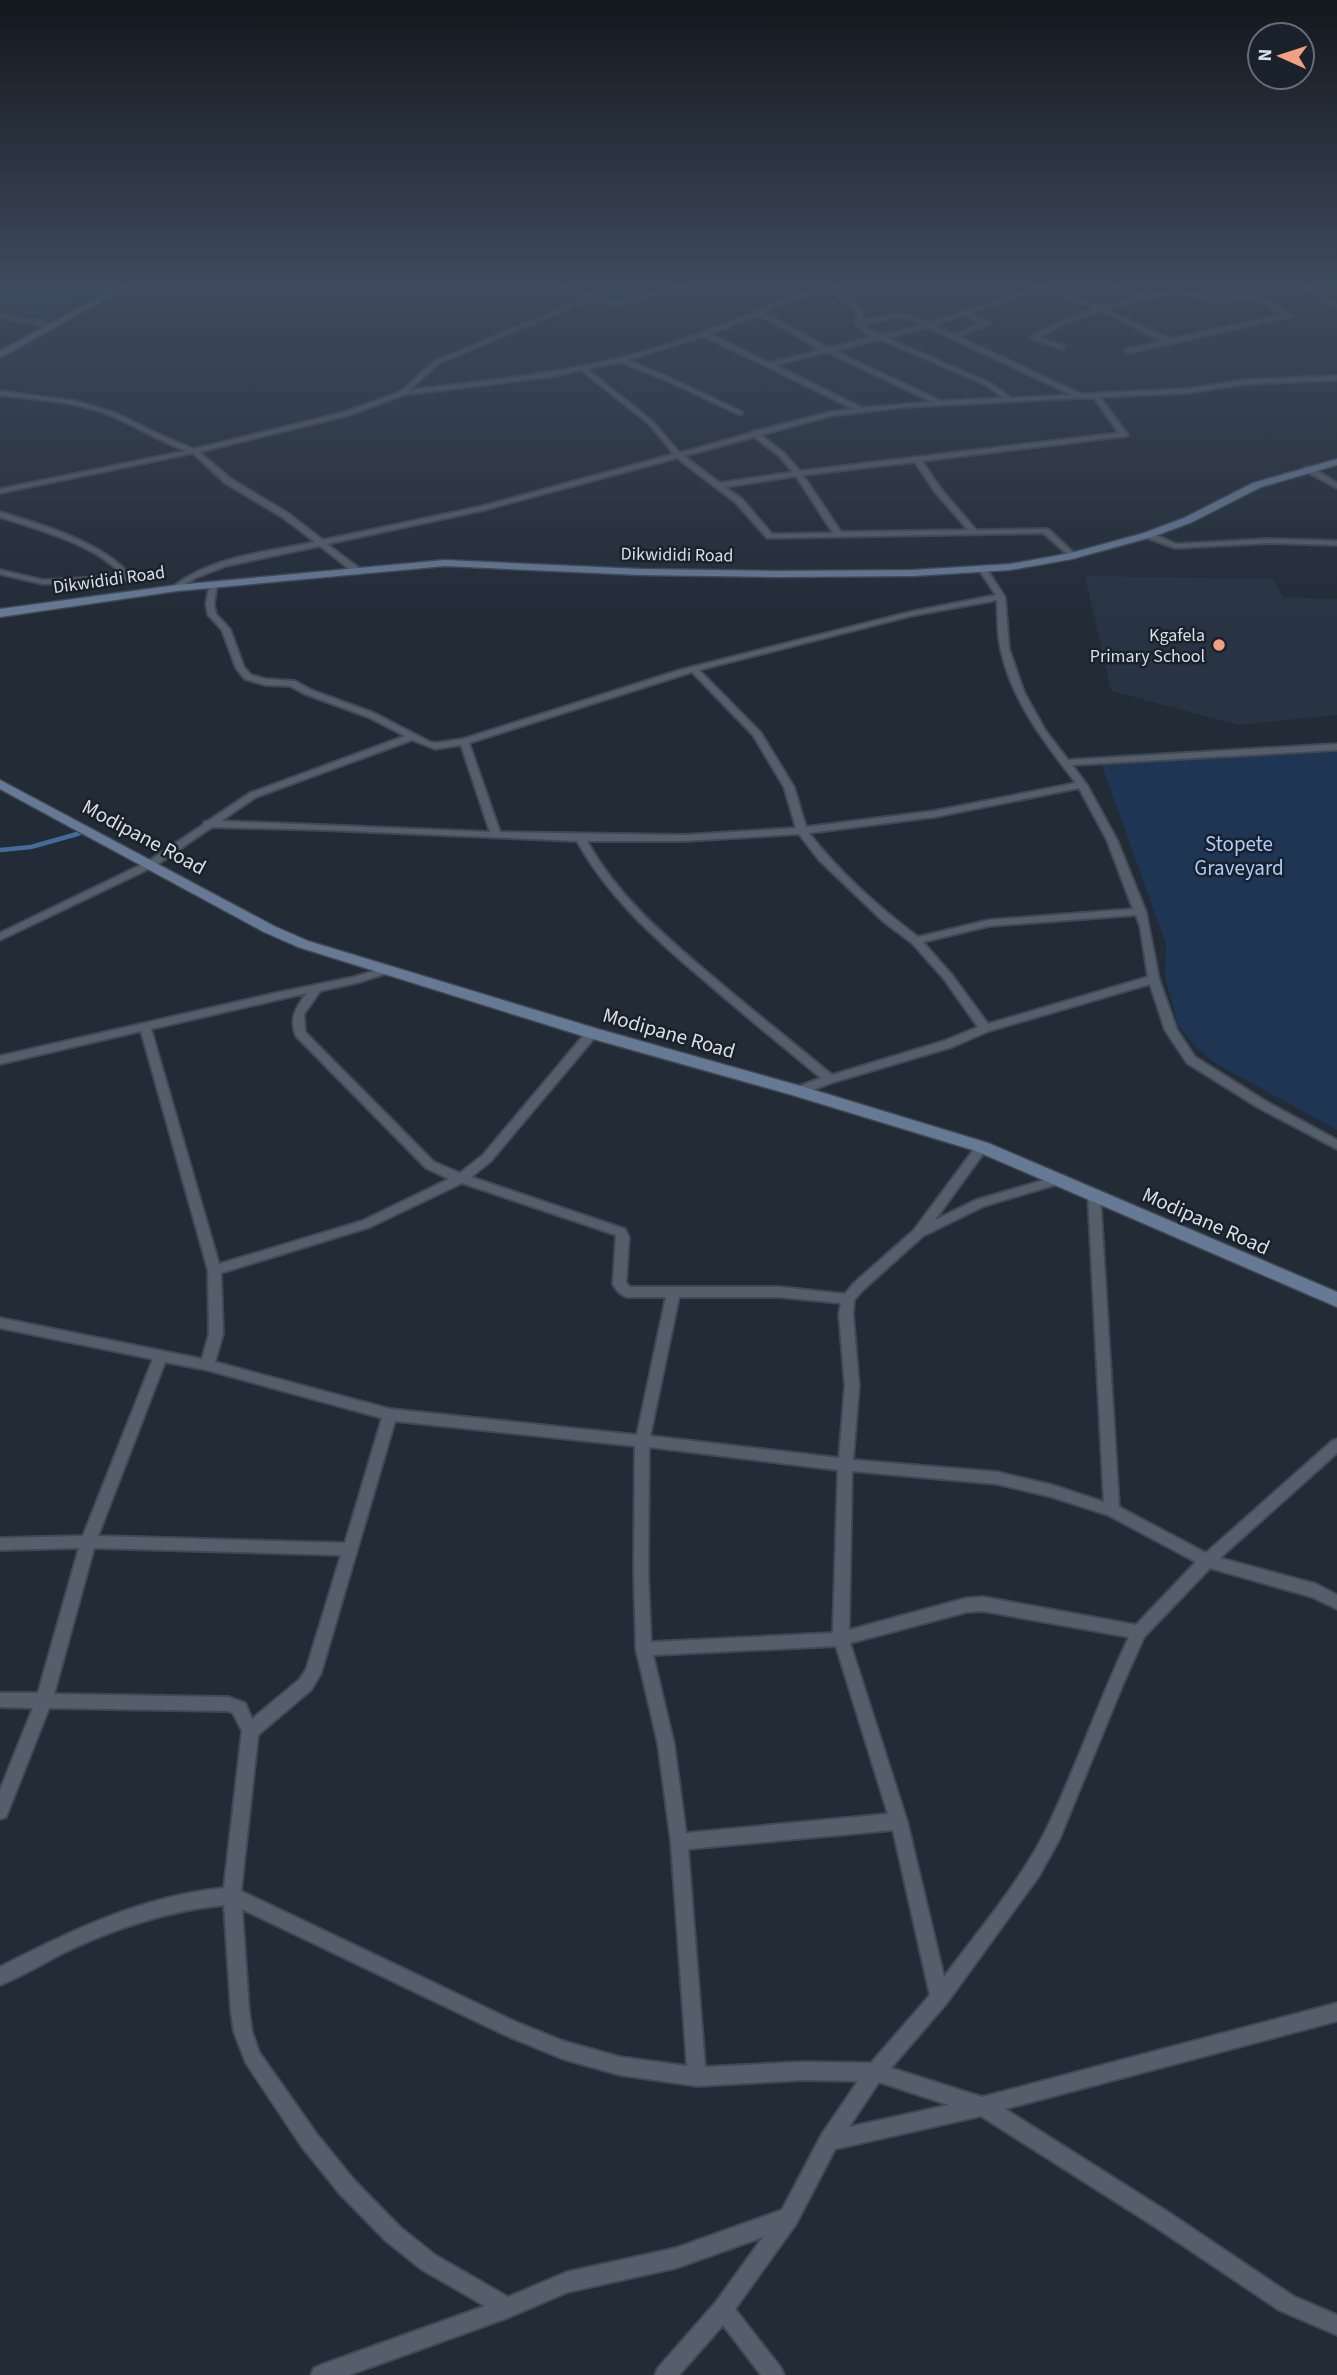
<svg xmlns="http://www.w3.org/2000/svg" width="1337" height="2375" font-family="'Source Sans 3',sans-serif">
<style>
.built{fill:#283444}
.green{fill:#1e3554}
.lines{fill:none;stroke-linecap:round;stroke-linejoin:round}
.stream-far1{stroke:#456b9d;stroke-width:3.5}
.stream{stroke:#456b9d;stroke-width:4.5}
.street-casing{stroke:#414852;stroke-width:4}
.secondary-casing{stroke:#414852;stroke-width:3}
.street{fill:#555e6b;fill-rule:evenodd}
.secondary{fill:#667a96;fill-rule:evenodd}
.poi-dot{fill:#f3a082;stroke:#19212c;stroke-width:2.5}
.labels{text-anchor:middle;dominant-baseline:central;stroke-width:5;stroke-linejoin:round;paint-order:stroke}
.far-street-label{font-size:18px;fill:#d9dfe6;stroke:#19212c}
.far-poi-label{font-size:18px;fill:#d9dfe6;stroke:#19212c;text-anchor:end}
.street-label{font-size:21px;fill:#d9dfe6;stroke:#19212c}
.park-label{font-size:21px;fill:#abccf8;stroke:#19212c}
</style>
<rect width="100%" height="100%" fill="#222b36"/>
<path class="built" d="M0 285H110L47 320 0 311Z
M1085 576 1273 579 1283 597 1337 599V715L1239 725 1111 691Z"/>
<path class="green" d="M576 285H671L610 300Z
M1337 752V1130L1215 1063 1196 1047 1179 1027 1165 977 1166 944 1101 763Z"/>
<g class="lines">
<path class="stream-far1" d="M71 836 85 832"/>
<path class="stream" d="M0 850 31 847 77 834"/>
<defs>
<path id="street" d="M560 285C579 285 594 300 613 301 639 302 663 285 689 285L624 304 610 305 593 300 577 305 439 363 409 390C479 382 549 375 617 359 664 348 710 330 755 312V310H760C786 299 817 285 846 285L836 289 862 310V320L902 313 929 323 959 313 960 311H965L1041 285H1050L1048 287 1101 307 1138 297 1111 285H1119L1144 295 1177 290 1219 298 1256 295 1274 302 1292 316 1128 353 1125 351 1126 350 1163 341 1100 311 1063 325 1038 338 1064 346 1065 347 1062 349 1030 338 1058 322 1094 309 1043 289 970 313 991 323 959 337 1081 394 1186 389 1246 380 1337 376V380L1246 384 1186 393 1100 397 1128 435 1126 436 922 461 941 489 976 530 1048 529 1075 554 1076 556 1072 558 1043 533 767 538 736 503 677 458 484 510 327 544 359 568V572H353L320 546 226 566 195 578 177 590 173 588 174 586C212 556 268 552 315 542L282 517 225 483 193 453 0 493V489L186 451C160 441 137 427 112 416 77 401 37 400 0 395V391L75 401 115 413 167 438 194 449 342 413 400 392 435 361 587 298ZM830 290 857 312 855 323 864 332 874 337 828 348 764 312 797 299ZM1177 294 1219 302 1255 298 1284 315 1170 339 1106 309 1140 300ZM759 315 822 350 769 363 710 334ZM964 315 983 323 954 335 934 325ZM902 317 922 325C901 330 880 341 863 324ZM928 327 1072 395 1011 398 990 383 886 338ZM704 336 854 409 830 412 752 432 751 433 680 453 652 421 587 369 620 362 668 381 738 414H742V412L672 379 627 360ZM880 339 986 385 1003 398 941 401 834 351ZM827 352 932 402 862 408 775 365ZM581 370 648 423 674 454 483 506 323 540 288 513 231 479 199 452 346 416 403 395 549 377ZM1079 398H1094L1119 433 800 471 784 453 761 435 830 416 905 407ZM754 437 779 456 793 472 720 483 684 456ZM915 462 935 492 968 530 841 532 803 475ZM796 476 833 533 772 534 742 499 725 487Z
M1304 285 1337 303V308L1302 288Z
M0 314 52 324 55 326 52 328 0 318Z
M1305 467H1311L1337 483V488L1305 471Z
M0 512C43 525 105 543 133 578L129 580 43 584 0 574V570L43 580 123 576C96 544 38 530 0 517Z
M1145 533H1151L1176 544 1270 539 1337 541V545L1270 543 1175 548 1145 537Z
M980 568H986L1005 597 1009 649 1024 692 1045 730 1068 760 1337 744V750L1072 765 1087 785 1117 840 1146 912 1159 979 1177 1030 1195 1057 1267 1102 1337 1140V1149L1259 1108 1187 1063 1165 1030 1150 984 989 1031 952 1047 834 1082 802 1094H794L792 1091 794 1088 821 1078C780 1044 738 1010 698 975 651 935 607 895 577 841L326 830 212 827 155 866 0 940V933L147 862 203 825 204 822 208 821 250 793 405 736 368 717 305 694 290 686 265 685 245 679 236 668 222 630 208 615 206 604 210 582 217 584 214 604 216 614 230 629 244 667 251 675 266 679 295 681 311 690 374 713 430 742 435 743 463 739 680 670 910 612 996 595 979 570ZM997 600C998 616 997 634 1001 650 1012 701 1045 743 1076 783L934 811 806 827 794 787 761 733 699 670 910 616ZM692 672 753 735 784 787 796 828 684 835 500 832 469 743ZM412 740 435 749 461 745 490 832 221 821 256 797ZM1079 788 1107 840 1133 909 989 920 918 937C878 907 839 872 809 833L934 817ZM799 834 819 860 884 922 912 943 944 979 978 1027 944 1041 832 1075C790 1040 748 1007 707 972 661 933 616 894 587 841H684ZM1136 915 1140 926 1148 977 988 1024 952 975 923 942 989 926Z
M384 968 389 971 388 973 356 983 320 991 304 1014 305 1032 434 1162 460 1173 483 1155 588 1030H596L598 1033 596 1036 491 1161 471 1177 625 1229 629 1237 626 1283 630 1287H779L845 1294 853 1284 914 1230 978 1144 982 1143 988 1147 935 1220 976 1200 1061 1175 1065 1176 1067 1179 1065 1182 984 1206 923 1236 863 1290 854 1300 853 1314 859 1386 853 1460 997 1472 1052 1485 1104 1502 1088 1194 1094 1190 1100 1194 1119 1507 1206 1553 1332 1441 1337 1439V1453L1220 1558 1316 1584 1337 1595V1609L1312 1597 1210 1568 1144 1637 1123 1684 1059 1840 1039 1876 946 2004 891 2068 982 2097 1337 2003V2021L1005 2109 1171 2214 1293 2296 1337 2315V2335L1279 2310 1157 2228 981 2116 835 2149 796 2224 735 2309 781 2368 784 2375H761L723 2325 679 2375H655L658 2368 716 2302 763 2237 676 2268 568 2292 507 2318 349 2375H311L314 2368 321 2365 485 2306 421 2269 386 2241 340 2194 302 2147 246 2063 234 2032 231 2011 224 1905C167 1911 115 1928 63 1953 42 1964 22 1976 0 1985V1967C72 1930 143 1896 224 1888L242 1731 233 1713 228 1711 49 1708 6 1817 0 1819V1790L33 1708 0 1707V1693H38L79 1548 0 1550V1538L83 1536 153 1359 0 1328V1318L202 1359 209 1334 208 1270 141 1031 0 1064V1056L276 993 354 977ZM307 993C296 1007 289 1019 296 1036L426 1168 449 1179 362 1221 219 1264 151 1029ZM462 1183 616 1235 613 1284C616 1290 621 1295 627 1297H666L637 1435 390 1409 215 1362 223 1334 221 1273 370 1227ZM679 1297H779L841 1303 839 1314 845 1386 839 1458 650 1436ZM165 1362 207 1370 382 1418 345 1543 98 1536ZM395 1421 635 1446 634 1574 636 1649 658 1744 671 1842 687 2066 620 2057 563 2041 516 2022 241 1891 258 1735 311 1690 321 1673ZM649 1447 838 1470 833 1633 651 1642 648 1574ZM852 1471 997 1484 1052 1497 1108 1515 1196 1562 1136 1625 983 1597 967 1598 849 1630ZM94 1548 341 1555 306 1670 299 1680 252 1719 245 1703 228 1697 54 1694ZM983 1611 1129 1637C1099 1700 1077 1766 1047 1828 1022 1880 978 1931 944 1977L907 1821 850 1643 967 1612ZM836 1646 888 1814 686 1833 674 1744 653 1655ZM893 1830 930 1995 871 2063 803 2062 705 2067 688 1849ZM242 1909 505 2035 563 2059 620 2075 697 2086 803 2080 858 2081 822 2134 782 2210 676 2248 567 2272 508 2297 435 2255 400 2227 354 2180 316 2133 259 2052 252 2032 249 2011ZM879 2082 949 2105 849 2127Z"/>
<path id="secondary" d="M121 285H131L0 358V351Z
M1337 459V465L1261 487 1192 522 1152 537 1072 559 1010 570 913 576 778 577 641 575 445 566 177 591 0 617V609L177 585 445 560 641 569 778 571 913 570 1010 564 1071 553 1144 533 1184 518 1253 483Z
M0 780 274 926 308 941 598 1029 804 1087 988 1143 1337 1292V1307L976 1151 792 1095 586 1037 298 947 264 932 0 789Z"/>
</defs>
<use href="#street" class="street-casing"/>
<use href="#secondary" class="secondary-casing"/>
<use href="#street" class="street"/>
<use href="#secondary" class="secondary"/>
</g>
<linearGradient id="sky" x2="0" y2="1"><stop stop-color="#13181e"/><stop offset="0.46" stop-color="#3e4a5d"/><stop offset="1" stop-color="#3e4a5d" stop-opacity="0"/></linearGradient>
<rect width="1337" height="618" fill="url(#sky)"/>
<circle class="poi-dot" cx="1219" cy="645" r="7"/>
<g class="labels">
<g class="far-street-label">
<text transform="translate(677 555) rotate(1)">Dikwididi Road</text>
<text transform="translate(109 580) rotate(-8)">Dikwididi Road</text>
</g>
<g class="far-poi-label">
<text x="1205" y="635">Kgafela<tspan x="1205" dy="21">Primary School</tspan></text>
</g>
<g class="street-label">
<text transform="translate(144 837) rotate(28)">Modipane Road</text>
<text transform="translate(669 1033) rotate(16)">Modipane Road</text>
<text transform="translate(1206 1221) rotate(24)">Modipane Road</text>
</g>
<g class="park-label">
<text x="1239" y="844">Stopete<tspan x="1239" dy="24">Graveyard</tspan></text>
</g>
</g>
<g transform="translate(1281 56) rotate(273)"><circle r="33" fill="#19212c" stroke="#666d76" stroke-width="2"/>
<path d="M0-5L12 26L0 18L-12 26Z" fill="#f3a082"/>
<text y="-10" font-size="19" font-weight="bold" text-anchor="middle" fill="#d9dfe6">N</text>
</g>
</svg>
